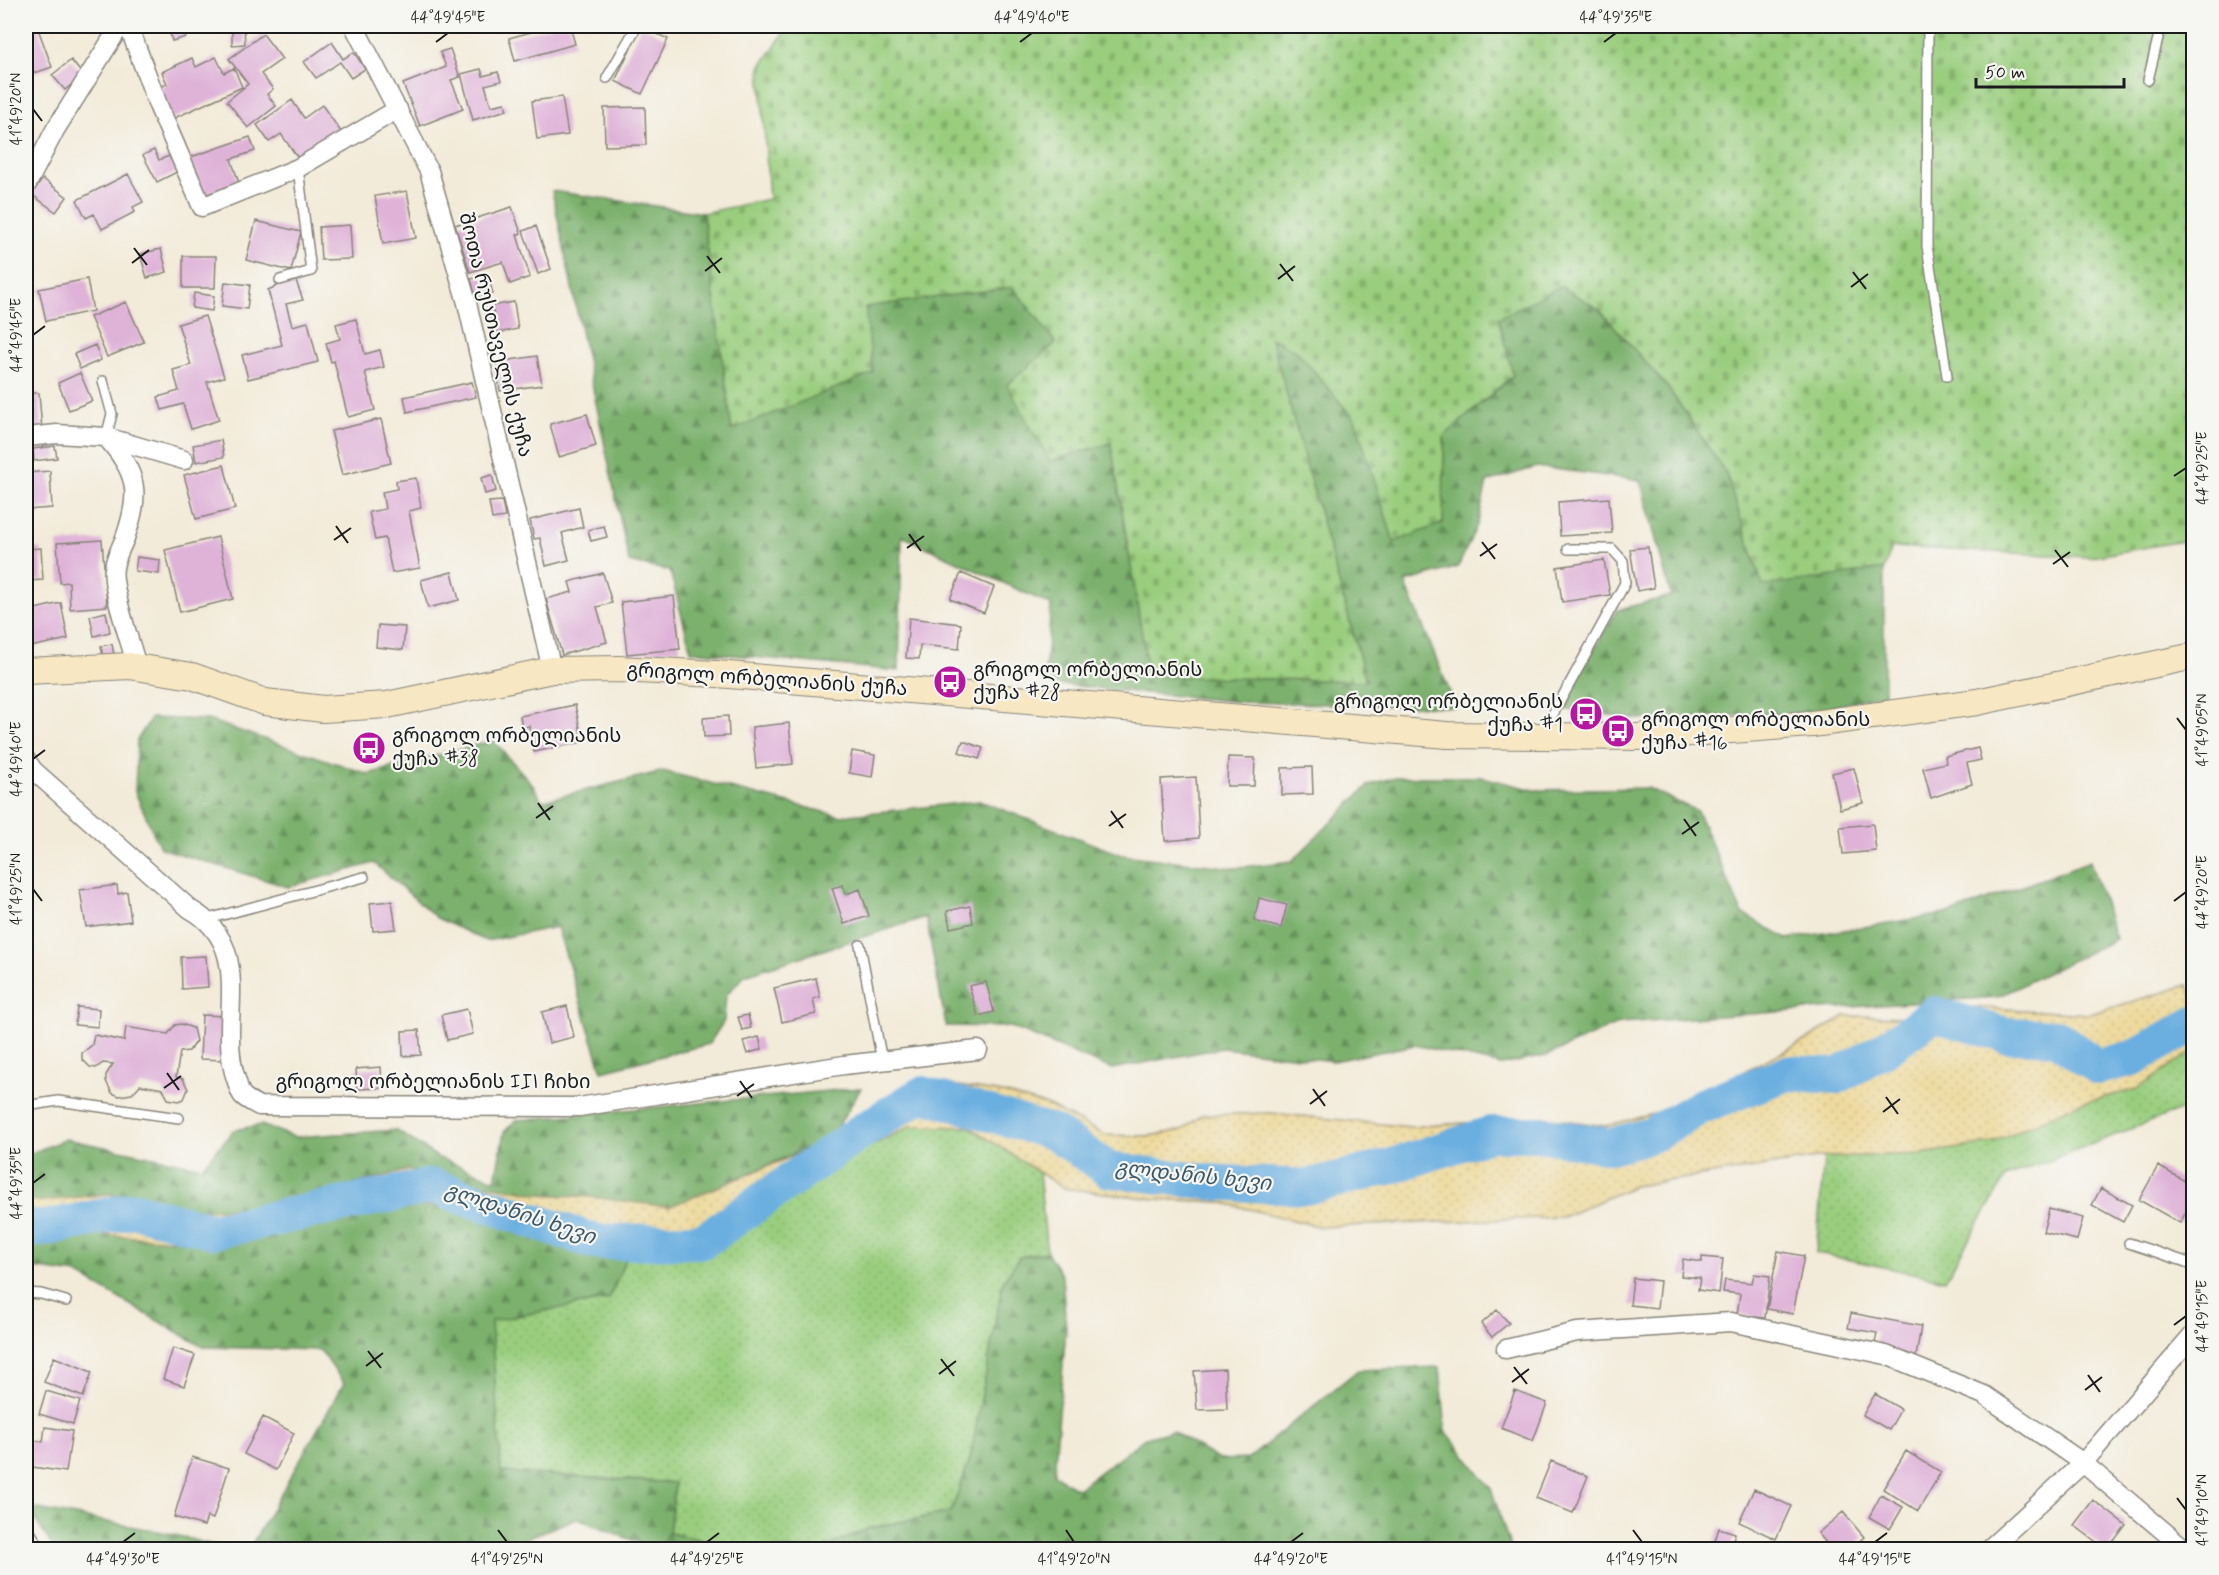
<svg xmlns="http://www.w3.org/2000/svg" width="2219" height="1575" font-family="Mynerve,'Noto Sans Georgian',sans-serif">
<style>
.grass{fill:url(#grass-dots);stroke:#5b754d;stroke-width:1.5}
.forest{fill:url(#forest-firs);stroke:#4c6644;stroke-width:1.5}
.sand{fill:url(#sand-dots);stroke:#857b5d;stroke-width:1.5}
.cemetery{fill:url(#cemetery-stones);stroke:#5b754d;stroke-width:1.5}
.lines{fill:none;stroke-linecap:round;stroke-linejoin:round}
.river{stroke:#6aafe0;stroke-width:36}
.building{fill:#dfb3d8}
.service-casing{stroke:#88847a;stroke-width:12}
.minor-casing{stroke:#88847a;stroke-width:21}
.secondary-casing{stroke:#88847a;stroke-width:28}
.service{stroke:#fff;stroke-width:9}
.minor{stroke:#fff;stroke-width:18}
.secondary{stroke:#f7e8c3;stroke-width:26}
.ticks{fill:none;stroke:#1c1c1c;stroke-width:2}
.labels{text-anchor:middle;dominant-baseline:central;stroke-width:4.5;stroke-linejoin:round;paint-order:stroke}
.street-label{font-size:20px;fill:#1c1c1c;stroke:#f6f6f2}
.poi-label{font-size:20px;fill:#1c1c1c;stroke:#f6f6f2;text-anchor:start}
.water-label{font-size:21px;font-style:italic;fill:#3b576a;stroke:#f6f6f2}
.neatline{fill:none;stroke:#1c1c1c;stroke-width:2}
.ticks-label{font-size:15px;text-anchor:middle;fill:#1c1c1c}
</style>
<defs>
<pattern id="grass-dots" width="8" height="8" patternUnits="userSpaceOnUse" patternTransform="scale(1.5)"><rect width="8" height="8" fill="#9ace7e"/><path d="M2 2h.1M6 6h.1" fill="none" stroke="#84b06c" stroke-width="1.8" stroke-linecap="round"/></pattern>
<pattern id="forest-firs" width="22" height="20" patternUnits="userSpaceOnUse" patternTransform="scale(1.5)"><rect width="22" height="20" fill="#7bb16d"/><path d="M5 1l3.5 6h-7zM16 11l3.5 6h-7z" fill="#648f59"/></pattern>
<pattern id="sand-dots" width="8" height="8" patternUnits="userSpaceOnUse" patternTransform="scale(1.5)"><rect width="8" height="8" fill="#eeda9e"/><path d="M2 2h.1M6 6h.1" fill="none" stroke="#ccba88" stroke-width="1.8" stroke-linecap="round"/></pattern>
<pattern id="cemetery-stones" width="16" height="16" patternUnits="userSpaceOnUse" patternTransform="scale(1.5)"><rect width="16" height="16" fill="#9ace7e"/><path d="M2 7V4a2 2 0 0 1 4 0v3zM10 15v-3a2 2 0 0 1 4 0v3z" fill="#84b06c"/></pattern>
</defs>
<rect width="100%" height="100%" fill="#f6f6f2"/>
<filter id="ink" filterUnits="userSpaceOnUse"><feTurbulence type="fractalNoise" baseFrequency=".0167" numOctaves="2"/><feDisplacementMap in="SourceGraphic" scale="12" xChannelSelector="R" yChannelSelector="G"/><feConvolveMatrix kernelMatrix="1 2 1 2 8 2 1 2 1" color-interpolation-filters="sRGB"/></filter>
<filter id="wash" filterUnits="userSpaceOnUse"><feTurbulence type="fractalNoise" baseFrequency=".008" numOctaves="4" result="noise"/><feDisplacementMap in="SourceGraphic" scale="24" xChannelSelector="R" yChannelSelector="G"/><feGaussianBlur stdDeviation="1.35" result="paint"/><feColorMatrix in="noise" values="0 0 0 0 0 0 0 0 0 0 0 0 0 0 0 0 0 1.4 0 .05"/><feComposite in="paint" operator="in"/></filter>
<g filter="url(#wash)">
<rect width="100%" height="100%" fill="#f3ebd9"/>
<path class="grass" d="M2193 1051V1105L2006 1177 1945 1280 1816 1253 1824 1157 1920 1154 1991 1143 2080 1103 2137 1089Z
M911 1126 970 1127 1039 1172 1047 1252 1020 1257 970 1459 951 1512 870 1528 822 1549H745L669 1533 675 1483 501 1472 490 1320 609 1299 626 1258 678 1257 746 1224 827 1167Z"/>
<path class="forest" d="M552 191 703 213 732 430 865 307 1013 287 1056 343 1051 461 1111 443 1149 676 1366 681 1271 338 1298 352 1356 421 1394 541 1443 523 1444 436 1513 376 1498 318 1561 285 1599 309 1669 389 1726 473 1760 578 1884 569V694L1809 713 1640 719 1559 709 1617 610 1671 596 1640 480 1537 467 1487 482 1478 523 1458 567 1405 582 1456 707 1239 702 1044 683 1051 605 902 536 899 671 691 651 670 571 629 562Z
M151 718 208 720 368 774 493 740 532 784 542 801 663 771 840 816 980 801 1122 855 1235 868 1292 861 1369 785 1396 777H1482L1534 790 1648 788 1697 811 1742 913 1787 939 1951 913 2090 861 2116 939 1998 997 1620 1023 1546 1056 1501 1065 1415 1045 1333 1061 1222 1048 1112 1069 1011 1027 946 1026 926 917 745 975 726 995 724 1021 709 1044 602 1071 557 927 486 941 437 918 374 863 288 887 160 848 135 792 137 740Z
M861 1088 831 1138 669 1208 590 1197 537 1194 408 1170 270 1206 206 1210 110 1194 44 1201 26 1200V1155L66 1139 202 1167 234 1130 261 1125 295 1137 396 1130 437 1157 495 1180 504 1132 516 1120Z
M369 1206H440L602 1258H626L609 1299 491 1321 501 1472 675 1483 669 1533 745 1549H654L578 1518 516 1542 511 1549H249L344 1383 320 1350 203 1347 77 1274 26 1267V1238L84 1233 202 1242Z
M1047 1252 1062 1276 1066 1328 1054 1475 1077 1489 1145 1438 1172 1431 1219 1460 1248 1459 1358 1370 1440 1367 1446 1431 1491 1488 1511 1549H822L870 1528 951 1512 970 1459 1003 1281 1020 1257Z
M27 1507 167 1533 227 1549H54Z"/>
<path class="sand" d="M2188 985 2193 1002V1051L2137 1089 2080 1103 1991 1143 1920 1154 1824 1157 1634 1186 1563 1217 1321 1227 1220 1202 1154 1199 1063 1188 970 1127 911 1126 827 1167 746 1224 678 1257 602 1258 440 1206H369L202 1242 84 1233 26 1238V1200L44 1201 107 1194 206 1210 270 1206 408 1170 537 1194 590 1197 669 1207 803 1152 855 1127 901 1092 952 1085 1003 1093 1049 1106 1105 1135 1150 1136 1182 1130 1202 1115 1271 1113 1411 1127 1543 1117 1605 1126 1661 1112 1799 1044 1845 1016 1911 1017 1954 1006 2090 1014Z"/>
<path class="cemetery" d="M789 26H2193V539L2091 557 1892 547 1884 569 1763 586 1726 473 1669 389 1599 309 1561 286 1498 318 1513 375 1444 436 1443 523 1394 542 1356 421 1298 352 1271 338 1366 681 1149 676 1111 443 1050 461 1007 385 1056 343 1013 287 865 307 873 373 732 430 703 213 769 199 760 67Z"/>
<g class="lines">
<path class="river" d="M26 1226 41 1229 134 1210 213 1231 432 1186 596 1242 703 1241 865 1129 922 1094 1055 1133 1109 1170 1210 1182 1306 1187 1389 1167 1490 1134H1539L1610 1146 1652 1135 1702 1106 1788 1073 1838 1076 1891 1045 1934 1014 2006 1035 2056 1037 2098 1067 2133 1058 2194 1024"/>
</g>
<g id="blocks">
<path class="building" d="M26 26H37L52 67 26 76Z
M168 26H183L186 37 172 41Z
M232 26H244L245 44 232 45Z
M553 26H570L575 44 515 61 509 38Z
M641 26 668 39 642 94 615 81Z
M263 34 282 59 261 74 273 89 267 94 276 106 248 128 227 101 248 84 229 59Z
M332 42 343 59 354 52 365 69 351 78 340 62 316 78 304 62Z
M450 49 460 77 451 80 463 109 420 126 403 84 446 67 440 52Z
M216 57 224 73 234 68 242 87 168 121 154 90 167 84 162 72 192 58 196 67Z
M71 60 83 75 65 90 52 75Z
M481 69 483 76 498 72 501 81 485 85 491 106 505 103 507 110 473 120 461 74Z
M562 97 568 135 537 139 532 101Z
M292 100 304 118 322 105 344 136 303 165 281 134 269 142 257 125Z
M645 107 646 145 605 146 604 108Z
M250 137 255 151 231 159 239 183 202 196 188 158Z
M154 150 159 160 169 156 177 172 157 182 143 155Z
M128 174 143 202 133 207 135 212 102 229 94 214 86 218 77 200Z
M43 179 67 197 56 212 31 194Z
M407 191 416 238 383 244 375 196Z
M512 207 521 233 517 235 530 277 510 284 503 262 470 272 455 225Z
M256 221 301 232 291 271 246 260Z
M350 225 352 259 321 260 319 227Z
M536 226 551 269 538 274 523 231Z
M161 249 167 272 147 278 140 254Z
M183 256H216L215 288H183Z
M488 275 493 294 476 298 471 279Z
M295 278 303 300 286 304 292 326 308 322 318 362 248 379 242 355 282 345 268 290Z
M87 279 93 311 46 321 39 289Z
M225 282 250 285 247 309 222 306Z
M194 293 214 296 212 311 192 308Z
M126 302 144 342 107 357 90 317Z
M514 302 518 329 497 333 492 306Z
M205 316 224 377 207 382 219 420 191 429 183 404 162 410 158 397 179 391 173 370 191 365 178 324Z
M356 319 365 354 380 350 384 367 365 372 375 410 348 417 334 361 331 362 326 343 340 339 336 324Z
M95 345 101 360 80 369 74 354Z
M537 356 542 385 500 391 496 362Z
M80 373 92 401 69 410 58 383Z
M472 382 476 397 407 412 404 397Z
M26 393H39L42 430 26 431Z
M587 414 596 446 559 457 550 424Z
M381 419 391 463 342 475 331 431Z
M221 440 224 457 196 462 193 445Z
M55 446 57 458 34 461 33 449Z
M224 465 235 509 196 519 184 475Z
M50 471 52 508 26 510V473Z
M492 475 496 491 485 494 481 478Z
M416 478 421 508 409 511 420 568 392 573 385 538 375 540 369 512 385 509 382 492 397 489 396 481Z
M1609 498 1612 533 1560 536 1558 502Z
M502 501 505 517 492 519 489 502Z
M579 508 583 527 562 533 569 560 546 566 540 538 534 539 530 520Z
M604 526 607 537 591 541 588 530Z
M218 537 233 599 180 612 165 550Z
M102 540 107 606 70 609 69 582 60 583 57 543Z
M1648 547 1654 588 1637 591 1630 549Z
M41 548 43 580 28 581 26 549Z
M137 557 160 560 159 574 135 571Z
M1604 560 1610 595 1562 602 1557 567Z
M452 572 459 600 428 608 421 580Z
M603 573 612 603 597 607 607 642 562 655 546 599 572 592 569 582Z
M961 573 994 587 984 613 950 599Z
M674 596 680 649 627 654 621 602Z
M61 603 68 639 30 647 26 611Z
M106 612 110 632 94 636 90 616Z
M909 618 961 624 959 649 920 645 919 659 906 658Z
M378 625 405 627 403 650 376 647Z
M112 644 114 655 103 657 101 646Z
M575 705 583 742 534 752 529 726 522 728 520 716Z
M728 716 729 736 704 737 703 718Z
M789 723 793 764 756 768 752 727Z
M963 741 983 748 979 759 959 752Z
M1978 748 1981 760 1967 763 1972 784 1931 798 1923 768 1946 763 1945 756Z
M852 751 875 755 872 777 849 773Z
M1228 757 1255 758 1254 786H1227Z
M1312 767 1313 794 1282 795V768Z
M1854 768 1863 803 1840 809 1832 773Z
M1196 777 1199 838 1165 841 1161 779Z
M1873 824 1876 851 1843 854 1840 827Z
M117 885 118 894 127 892 131 921 86 927 80 890Z
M843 885 846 894 860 889 869 916 844 924 832 888Z
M1259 898 1287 905 1281 928 1254 921Z
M392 901 396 929 373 931 370 903Z
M970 906 973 923 950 928 947 911Z
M206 956 208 987 182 989 181 957Z
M816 978 820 997 813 999 816 1014 782 1022 774 988Z
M986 982 994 1012 978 1016 969 986Z
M567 1006 574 1037 549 1043 542 1012Z
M77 1007 99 1009 98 1027 75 1025Z
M467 1009 473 1034 447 1040 441 1015Z
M202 1015 226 1016 224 1060 200 1059Z
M748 1015 751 1028 742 1030 738 1017Z
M181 1024 193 1028 196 1041 189 1051 180 1052 176 1077 183 1079 188 1089 184 1099 179 1101 168 1099 163 1089 140 1085 132 1094 119 1096 112 1093 106 1081V1075L113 1064 103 1063 96 1068 90 1067 82 1059V1053L92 1045 94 1035 124 1041 126 1027 168 1034 175 1025Z
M419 1030 421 1055 403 1056 402 1031Z
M759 1037 762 1049 747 1054 743 1041Z
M381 1067 382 1088 357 1089 356 1069Z
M2158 1166 2194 1186V1197L2180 1223 2139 1200Z
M2101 1188 2132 1205 2123 1222 2092 1205Z
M2049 1209 2083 1218 2077 1240 2043 1232Z
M1778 1251 1804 1256 1793 1314 1767 1309Z
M1702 1257 1723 1259 1719 1293 1698 1290 1700 1278 1681 1276 1683 1259 1702 1262Z
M1754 1274 1770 1276 1765 1318 1737 1315 1740 1294 1723 1292 1725 1280 1752 1283Z
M1633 1278 1660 1281 1657 1308 1630 1305Z
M1497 1310 1509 1323 1492 1337 1481 1324Z
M1851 1313 1921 1326 1916 1357 1874 1349 1877 1333 1848 1328Z
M173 1348 195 1355 184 1386 163 1379Z
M54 1357 92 1372 83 1397 44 1382Z
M1225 1369 1227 1409 1197 1410 1194 1371Z
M46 1391 80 1401 73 1424 39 1414Z
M1515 1391 1547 1403 1533 1441 1501 1428Z
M1875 1394 1901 1409 1889 1430 1863 1415Z
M263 1417 294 1433 276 1470 244 1454Z
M45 1427 72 1431 66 1472 26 1466 29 1440 43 1442Z
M1906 1451 1941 1472 1918 1511 1883 1489Z
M192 1457 229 1468 213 1519 207 1517 204 1526 174 1517Z
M1551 1461 1588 1476 1573 1513 1536 1498Z
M1754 1489 1791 1506 1776 1539 1739 1522Z
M1881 1495 1903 1507 1890 1529 1869 1517Z
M2093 1500 2126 1525 2107 1550 2074 1525Z
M1843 1512 1864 1537 1850 1550H1832L1818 1533Z
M1719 1528 1735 1533 1730 1550H1712Z"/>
</g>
</g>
<g filter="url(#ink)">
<use href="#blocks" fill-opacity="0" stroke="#88847a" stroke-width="1.5"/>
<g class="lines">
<defs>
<path id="service" d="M1928 26 1927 246 1947 376
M607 78 637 26
M2148 80 2161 26
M280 280 311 271 298 168
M103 381 112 414 106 437
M1542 734 1625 583 1623 561 1612 549H1568
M208 919 364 877
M860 945 882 1061
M26 1106 58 1101 179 1118
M2129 1243 2186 1262 2194 1267
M26 1293 41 1294 66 1301"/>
<path id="minor" d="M132 26V35L158 105 202 207 298 168 398 109
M354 26 429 171 467 303 552 670
M26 186 55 130 120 26
M26 437 57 434 106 437 184 460
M106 437C138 473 141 493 125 538 121 548 115 558 114 568 110 587 132 646 137 667
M26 760 33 770 190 909C258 948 216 1021 236 1079 238 1084 239 1092 243 1096 247 1100 254 1103 259 1106L579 1107 844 1065 978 1050
M1506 1349 1577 1332 1731 1322 1886 1355 1984 1395 2083 1463 2186 1550
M26 1534 36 1550
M1988 1550 2083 1463 2194 1334"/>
<path id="secondary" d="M26 671 130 666 192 676 265 702 323 709 387 705 552 670 618 669 717 674 1447 735 1637 737 1812 724 1977 702 2194 656"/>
</defs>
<use href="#service" class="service-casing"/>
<use href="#minor" class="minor-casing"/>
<use href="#secondary" class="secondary-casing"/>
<use href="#service" class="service"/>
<use href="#minor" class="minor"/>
<use href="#secondary" class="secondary"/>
</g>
</g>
<path class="ticks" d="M436 42 448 33M1020 42 1032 33M1604 42 1616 33M33 109 42 121M134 248 147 265M707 256 720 273M132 263 149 250M1280 264 1293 281M705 271 722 258M1853 272 1866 289M1278 279 1295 266M1851 287 1868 274M33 335 45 326M2174 476 2186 468M336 526 348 543M909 534 921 551M334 540 351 528M1482 542 1495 559M907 548 924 536M2055 550 2068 567M1480 556 1497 544M2053 564 2070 552M2177 718 2186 730M33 759 45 750M538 803 550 820M1111 811 1123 828M536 818 553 806M1684 819 1696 836M1109 826 1126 814M1682 834 1699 822M33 889 42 901M2174 901 2186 892M167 1073 179 1090M740 1081 752 1098M164 1088 181 1076M1313 1089 1325 1106M737 1096 754 1084M1886 1097 1898 1114M1310 1104 1327 1091M1883 1112 1900 1099M33 1183 45 1174M2174 1325 2186 1316M368 1351 381 1368M941 1359 954 1376M366 1366 383 1353M1514 1367 1527 1384M939 1374 956 1361M2088 1375 2100 1392M1512 1382 1529 1369M2085 1390 2102 1377M2177 1498 2186 1510M498 1530 507 1542M1066 1530 1074 1542M1633 1530 1642 1542M123 1542 135 1533M707 1542 719 1533M1291 1542 1303 1533M1875 1542 1887 1533"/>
<defs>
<symbol id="bus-disc" viewBox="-11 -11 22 22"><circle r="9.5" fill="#b5179e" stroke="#f6f6f2"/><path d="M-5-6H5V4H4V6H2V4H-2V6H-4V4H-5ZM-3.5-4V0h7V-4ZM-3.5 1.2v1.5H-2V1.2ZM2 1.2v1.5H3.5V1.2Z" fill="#fff"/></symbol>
</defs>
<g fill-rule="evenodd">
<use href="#bus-disc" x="931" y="663" width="38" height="38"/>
<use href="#bus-disc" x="1567" y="695" width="38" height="38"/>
<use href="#bus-disc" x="1599" y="712" width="38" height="38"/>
<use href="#bus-disc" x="350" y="729" width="38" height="38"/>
</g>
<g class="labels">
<g class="street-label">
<text transform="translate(495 335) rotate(76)">შოთა რუსთაველის ქუჩა</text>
<text transform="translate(767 680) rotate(4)">გრიგოლ ორბელიანის ქუჩა</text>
<text x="433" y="1082">გრიგოლ ორბელიანის III ჩიხი</text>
</g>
<g class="poi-label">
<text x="973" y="670">გრიგოლ ორბელიანის<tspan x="973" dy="23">ქუჩა #28</tspan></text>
<text x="1563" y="702" text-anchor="end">გრიგოლ ორბელიანის<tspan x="1563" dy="23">ქუჩა #1</tspan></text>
<text x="1641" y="720">გრიგოლ ორბელიანის<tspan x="1641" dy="23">ქუჩა #16</tspan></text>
<text x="392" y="736">გრიგოლ ორბელიანის<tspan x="392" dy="23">ქუჩა #38</tspan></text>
</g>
<g class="water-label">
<text transform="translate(1193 1176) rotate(6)">გლდანის ხევი</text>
<text transform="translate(520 1214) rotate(18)">გლდანის ხევი</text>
</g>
</g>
<rect width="2219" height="1575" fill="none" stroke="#f6f6f2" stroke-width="66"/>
<path d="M1976 78v9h148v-9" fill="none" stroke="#1c1c1c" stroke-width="3"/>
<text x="1985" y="78" font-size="18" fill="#1c1c1c" stroke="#f6f6f2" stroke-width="4.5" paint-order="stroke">50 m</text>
<rect x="33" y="33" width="2153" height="1509" class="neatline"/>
<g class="ticks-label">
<text x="448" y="22">44°49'45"E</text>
<text x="1032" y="22">44°49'40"E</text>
<text x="1616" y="22">44°49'35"E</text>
<text transform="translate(16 109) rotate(-90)" y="5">41°49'20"N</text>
<text transform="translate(16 335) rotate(-90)" y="5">44°49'45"E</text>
<text transform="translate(2202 468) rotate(-90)" y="5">44°49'25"E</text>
<text transform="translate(2202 730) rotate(-90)" y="5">41°49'05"N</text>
<text transform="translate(16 759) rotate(-90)" y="5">44°49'40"E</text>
<text transform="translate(16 889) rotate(-90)" y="5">41°49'25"N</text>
<text transform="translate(2202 892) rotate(-90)" y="5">44°49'20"E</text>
<text transform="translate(16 1183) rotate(-90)" y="5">44°49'35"E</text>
<text transform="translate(2202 1316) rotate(-90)" y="5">44°49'15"E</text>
<text transform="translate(2202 1510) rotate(-90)" y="5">41°49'10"N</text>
<text x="123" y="1564">44°49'30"E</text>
<text x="507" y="1564">41°49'25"N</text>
<text x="707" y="1564">44°49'25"E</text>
<text x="1074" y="1564">41°49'20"N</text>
<text x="1291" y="1564">44°49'20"E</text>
<text x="1642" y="1564">41°49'15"N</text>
<text x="1875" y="1564">44°49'15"E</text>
</g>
</svg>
